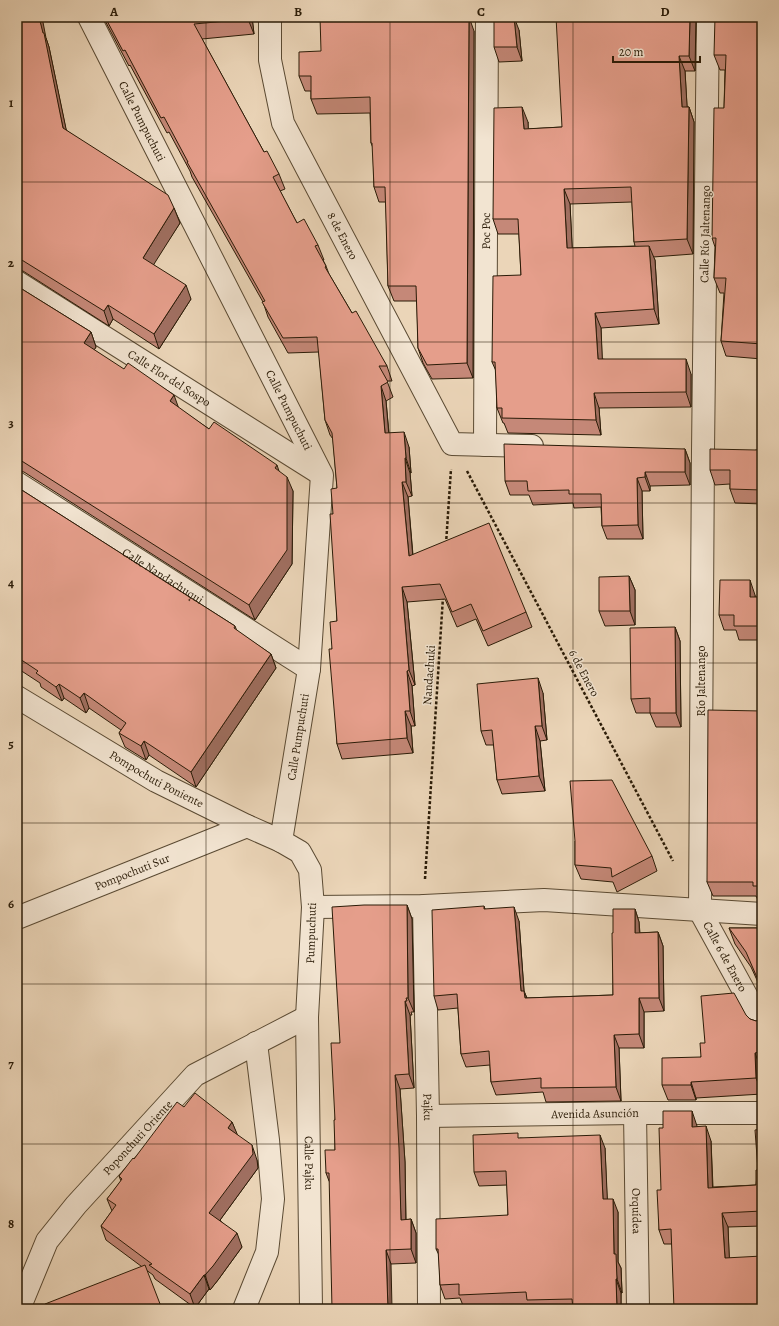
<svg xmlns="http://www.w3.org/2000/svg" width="779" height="1326" font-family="Alegreya,serif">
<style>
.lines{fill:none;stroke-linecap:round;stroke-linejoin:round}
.minor-casing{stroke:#5a4a33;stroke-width:24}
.path{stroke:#2a1b07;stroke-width:2.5;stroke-dasharray:3 2;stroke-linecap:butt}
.minor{stroke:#f2e4d1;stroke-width:22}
.wall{fill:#c58878;stroke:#2a1b07;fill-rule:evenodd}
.shaded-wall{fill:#a06f61;stroke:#2a1b07}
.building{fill:#e59e8b;stroke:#2a1b07}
.grid{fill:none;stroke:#2a1b07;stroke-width:1;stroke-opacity:0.55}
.labels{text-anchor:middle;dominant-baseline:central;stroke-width:3;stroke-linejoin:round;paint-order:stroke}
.street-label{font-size:12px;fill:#2a1b07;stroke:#f2e4d1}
.neatline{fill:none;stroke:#2a1b07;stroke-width:1.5}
.grid-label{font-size:13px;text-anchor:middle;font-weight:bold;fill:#2a1b07}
</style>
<rect width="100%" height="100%" fill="#ebd5b8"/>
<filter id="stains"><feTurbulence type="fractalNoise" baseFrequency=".005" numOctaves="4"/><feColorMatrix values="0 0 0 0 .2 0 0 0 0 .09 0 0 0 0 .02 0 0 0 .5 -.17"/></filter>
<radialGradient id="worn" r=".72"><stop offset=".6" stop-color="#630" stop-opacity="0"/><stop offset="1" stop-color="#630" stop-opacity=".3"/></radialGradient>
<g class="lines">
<defs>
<g id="minor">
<path id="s1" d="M89 17 322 475 309 669 281 841"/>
<path id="s2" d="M270 17V60L283 123 452 444 532 446"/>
<path id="s3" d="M708 17 703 451 700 911 762 1024"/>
<path id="s4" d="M17 282 321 474"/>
<path id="s5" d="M485 445 487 17"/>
<path id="s6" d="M17 483 309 669"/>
<path id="s7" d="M17 697 156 781 247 826 281 841 300 852 310 870 313 907 307 1017 311 1309"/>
<path id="s8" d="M424 906 428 1116 429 1309"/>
<path d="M313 907 424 906 544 900 762 914"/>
<path id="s9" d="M17 918 247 826"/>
<path id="s10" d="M635 1113 638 1309"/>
<path id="s11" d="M428 1116 635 1113H762"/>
<path id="s12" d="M19 1309 47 1241 76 1205 195 1075 307 1017"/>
<path d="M244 1309 267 1252 273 1199 268 1140 256 1043"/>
</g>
</defs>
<use href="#minor" class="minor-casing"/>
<path class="path" d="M467 471 673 861
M446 544 451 469
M425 879 443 597"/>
<use href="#minor" class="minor"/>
</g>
<path class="wall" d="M17 17 46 38 49 47 66 130 174 208 180 223 153 264 191 299 159 349 113 319 109 326 23 271 17 270Z
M103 17H252L254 34 202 39 264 152 279 174 285 189 280 191 297 223 318 245 324 260H323L326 266 329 274 352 313 387 366 392 381H387L393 397 386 401 389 433 409 447 411 473H410L412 496 408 497 413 555 526 612 532 627 488 646 476 619 457 627 445 599 407 602 415 685 412 686 415 726H411L413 753 342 759 337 744 332 649 337 621 333 514 337 488 333 439 330 435 325 420 319 352 288 353 268 317 263 302 192 177 190 171 169 132 167 133 130 65 129 66Z
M696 17 695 71H685L687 107H689L694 122 693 254 653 257 655 260 659 324 601 328 602 359 691 374V407L599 408 601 435 508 433 504 423H503L497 408 496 371 492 362 521 275 519 234H498L493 219 528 122V129L562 127ZM632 202 634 242 635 246 572 248 570 204Z
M762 17V359L726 356 721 341 724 293H720L714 278 715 247 712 238 724 108 725 70H720L714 55Z
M519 30 522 61 499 62 494 47Z
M474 31 473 378 432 379 423 363 418 348 417 301H394L388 286 386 202H379L374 187 373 148 371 143 370 113 317 114 311 99V91H305L299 76 321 51Z
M17 286 91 332 96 347 94 350 209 429 279 471 293 491 292 564 255 620 24 472 17 471Z
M685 449 690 463V485L650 486V491H642L643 539H607L602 526 601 507 574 508 573 503 533 505 529 495H510L505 481Z
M762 449V504L735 503 730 489V484L715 485 710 470 756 450Z
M17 487 235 626 237 631 271 654 276 668 196 787 149 755 146 760 125 747 119 733 121 730 89 708 86 713 64 698 62 701 41 687 40 683 17 668Z
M629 576 635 590V625L605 626 599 611Z
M755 595V597H762V640H739L736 630H724L719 615Z
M675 627 680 641 681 727H656L650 713H636L631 699Z
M543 693 547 740 540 741 545 791 502 794 497 780 494 745H486L481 731Z
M762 711V900H758L756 896H713L707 882Z
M575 841 652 856 657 871 617 892 613 882 581 879 575 865Z
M407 905 412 919 414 1012H411L412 1015H410L414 1088 400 1089 405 1162 406 1220 411 1219 416 1233V1263L391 1264 329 1181 326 1173 335 1150V1120L340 1043Z
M484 906 485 909 519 921 524 991 527 998 613 995V933L635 909 639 922 640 933 658 932 663 946 664 1011 644 1012V1048H619L621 1101 546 1102 543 1092 496 1095 491 1082 490 1065 466 1067 461 1054 458 1008 438 1010 434 996Z
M729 928H762V994L761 991H762L751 967 735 944Z
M746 1015 750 1019 756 1021 762 1019V1069H761L762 1094 696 1098V1100H668L662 1085 701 1057 705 1043Z
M184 1107 232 1122 237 1135 257 1160 258 1168 220 1220 242 1247 218 1280 210 1290 209 1289 195 1308 155 1279 153 1275 106 1240 101 1226 112 1211 107 1199 121 1181 119 1176 134 1159Z
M697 1126V1127L711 1141 713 1187 756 1185 762 1129V1226L728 1227 729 1257 762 1309 672 1244H664L659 1230 661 1190Z
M520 1138 605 1148 607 1199 618 1212V1262L621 1268 622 1293H621V1309H530L528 1306 464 1308 460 1298 445 1299 440 1285 439 1255 436 1249 508 1215 507 1185 479 1186 474 1172Z"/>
<path class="shaded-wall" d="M39 17H42L46 38 49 47 69 143 63 128Z
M248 17H252L254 34 248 19Z
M469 17 474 31 473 378 467 363Z
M514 17 519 30 522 61 517 47Z
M690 17H696L695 71 689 56Z
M679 56 685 71 688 122 682 107Z
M522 107 528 122 529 144 524 129Z
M689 107 694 122 693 254 687 239Z
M564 189 570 204 573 263 567 248Z
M174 208 180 223 149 272 143 258Z
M649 246 655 260 659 324 654 309Z
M186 285 191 299 159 349 154 334Z
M108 305 113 319 109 326 104 311Z
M595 313 601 328 603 374 598 359Z
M91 332 96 347 89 358 84 343Z
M686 359 691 374V407L686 392Z
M381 386 386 401 390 448 385 433Z
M594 393 599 408 601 435 596 420Z
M174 395 179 409 170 401Z
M404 432 409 447 411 473 406 458Z
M685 449 690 463V485L685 472Z
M405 458 410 473 412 496 406 482Z
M277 465 282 480 275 468Z
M645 472 650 486V491L645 477Z
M287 477 293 491 292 564 255 620 249 605Z
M637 478 642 491 643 539 638 525Z
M402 482 408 497 414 571 409 556Z
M629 576 635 590V625L630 611Z
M750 580 755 595V611L750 597Z
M402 587 407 602 415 685 409 670Z
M675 627 680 641 681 727 676 713Z
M271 654 276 668 196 787 191 772Z
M407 671 412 686 415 726 410 711Z
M538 678 543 693 547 740 542 726Z
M59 684 64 698 62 701 56 687Z
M84 693 89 708 86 713 80 698Z
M405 711 411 726 413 753 407 738Z
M535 726 540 741 545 791 539 776Z
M144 741 149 755 146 760 141 746Z
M761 798 762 802V858L760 854Z
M407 905 412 919 414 1012 408 998Z
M514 907 519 921 524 991 529 1004 521 991Z
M635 909 639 922 640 946 635 933Z
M658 932 663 946 664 1011 659 998Z
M639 998 644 1012V1048L639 1034Z
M405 1001 410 1015 414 1088 409 1074Z
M614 1035 619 1048 621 1101 616 1087Z
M755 1053 761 1069 762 1093 756 1078Z
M395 1075 400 1089 405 1162 406 1234 401 1220Z
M691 1082 696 1098V1100L691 1085Z
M692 1111 697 1126V1142L692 1127Z
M232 1122 238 1136 228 1128Z
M706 1126 711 1141 713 1202 708 1188Z
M600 1135 605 1148 608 1213 603 1199Z
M252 1145 257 1160 258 1168 215 1227 209 1213Z
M613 1199 618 1212V1262L621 1268 622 1293 617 1279 614 1254Z
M722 1213 728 1227 730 1272 725 1258Z
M411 1219 416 1233V1263L411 1249Z
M237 1233 242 1247 218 1280 210 1290 205 1275Z
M386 1250 391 1264 392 1309H388Z
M204 1275 209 1289 195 1308 190 1294Z
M616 1279 621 1293V1309H617Z"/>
<path class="building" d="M17 17H39L43 33H44L63 128 168 195 174 208 143 258 186 285 154 334 108 305 104 311 17 257Z
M105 17H248V19L194 24 264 152 267 151 279 174 273 177 297 223 304 219 318 245 315 246 326 266 325 267 352 313 356 311 387 366H379L388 382 381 386 385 433 404 432 406 458H405L406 482H402L409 556 489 523 526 612 483 631 471 604 452 612 440 584 402 587 409 670 407 671 410 711H405L407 738 337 744 329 649H332L330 622 337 621 330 514H333L331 489 337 488 332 433 325 420 317 337 283 338 262 302 265 301 187 162H188L164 117 161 118 125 50 123 51Z
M320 17H469L467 363 427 365 418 348 416 286H388L385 187H374L372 143H371L370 97 311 99V76H299V52L321 51Z
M494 17H514L517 47H494Z
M556 17H690L689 56H679L682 107H689L687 239 634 242 631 187 564 189 567 248 649 246 654 309 595 313 598 359H686V392L594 393 596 420 502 418V408H497L495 362H492L493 276 521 275 518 219H493L494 108 522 107 524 129 562 127Z
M715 17H762V344L721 341 726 278H714L716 238H712L714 108H724L726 55H714Z
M17 286 91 332 84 343 124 369 128 363 174 395 170 401 209 429 214 422 277 465 275 468 287 477V550L249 605 17 458Z
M504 444 685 449V472H645V477L637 478 638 525 602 526 601 494H569V490L528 491 527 481H505Z
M710 449 756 450 762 449V490L730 489V470H710Z
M17 487 235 626 234 628 271 654 191 772 144 741 141 746 119 733 126 723 84 693 80 698 59 684 56 687 36 673 38 671 17 657Z
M629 576 630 611H599V577Z
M720 580H750V597H762V626H734V615H719Z
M675 627 676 713H650V698L631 699 630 628Z
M538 678 542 726H535L539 776 497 780 492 730 481 731 477 684Z
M708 710 762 711V798H761L760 854H762V886H753V882H707Z
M612 780 652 856 612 877 611 868 575 865V841L570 781Z
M364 905H407L408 998H406L407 1001H405L409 1074 395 1075 399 1148 401 1220 411 1219V1249L386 1250 388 1309H332L329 1173H326L325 1150H335L334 1120H335L331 1043H340L332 907Z
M484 906V909L514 907 521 991H524L525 998 613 995 612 933H613V909H635V933L658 932 659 998H639V1034L614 1035 616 1087 541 1088V1078L491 1082 489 1051 461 1054 457 994 434 996 432 910Z
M729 928H762V989L746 952Z
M734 993 746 1015 750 1019 756 1021 762 1019V1051L755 1053 756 1078 691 1082V1085H662V1058L701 1057 700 1043H705L701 996Z
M195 1093 232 1122 228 1128 252 1145 253 1154 209 1213 237 1233 213 1266 205 1275H204L190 1294 149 1265 152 1264 101 1226 116 1205 107 1199 122 1179 119 1176 133 1158 134 1159 177 1102 184 1107Z
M663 1111H692V1127L706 1126 708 1188 756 1185V1170H758L755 1130 762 1129V1211L722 1213 725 1258 762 1256V1309H674L671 1229 659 1230 657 1190H661L659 1128H663Z
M518 1133V1138L600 1135 603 1199H613L614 1254H616L617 1279H616L617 1309H573L572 1299 527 1300 526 1292 459 1295V1284L440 1285 438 1249H436V1219L508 1215 506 1171 474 1172 473 1135Z
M145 1265 162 1309H47L45 1304Z"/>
<path class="grid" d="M206 17V1309M390 17V1309M573 17V1309M17 182H762M17 342H762M17 503H762M17 663H762M17 823H762M17 984H762M17 1144H762"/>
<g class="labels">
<g class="street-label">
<text stroke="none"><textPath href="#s1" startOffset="117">Calle Pumpuchuti</textPath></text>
<text stroke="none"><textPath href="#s5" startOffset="214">Poc Poc</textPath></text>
<text transform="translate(705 234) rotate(-89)">Calle Río Jaltenango</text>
<text stroke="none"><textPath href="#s2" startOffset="235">8 de Enero</textPath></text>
<text stroke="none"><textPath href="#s4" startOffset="180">Calle Flor del Sospo</textPath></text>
<text stroke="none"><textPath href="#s1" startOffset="441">Calle Pumpuchuti</textPath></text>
<text stroke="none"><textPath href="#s6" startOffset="173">Calle Nandachuqui</textPath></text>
<text transform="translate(584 673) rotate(62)">6 de Enero</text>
<text transform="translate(429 675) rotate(-86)">Nandachuki</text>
<text transform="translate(701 681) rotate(-90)">Río Jaltenango</text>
<text transform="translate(298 737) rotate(-81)">Calle Pumpuchuti</text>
<text stroke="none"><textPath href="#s7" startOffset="162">Pompochuti Poniente</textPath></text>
<text stroke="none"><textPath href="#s9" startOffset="124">Pompochuti Sur</textPath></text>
<text transform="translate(311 933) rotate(-88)">Pumpuchuti</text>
<text stroke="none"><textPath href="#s3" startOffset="946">Calle 6 de Enero</textPath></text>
<text stroke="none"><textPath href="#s8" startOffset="201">Pajku</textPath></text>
<text stroke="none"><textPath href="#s11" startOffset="167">Avenida Asunción</textPath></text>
<text stroke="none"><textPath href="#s12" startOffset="211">Poponchuti Oriente</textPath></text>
<text stroke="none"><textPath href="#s7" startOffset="637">Calle Pajku</textPath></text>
<text stroke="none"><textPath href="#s10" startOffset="98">Orquídea</textPath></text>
</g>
</g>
<rect width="779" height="1326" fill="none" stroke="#ebd5b8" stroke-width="44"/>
<path d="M613 56v6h87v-6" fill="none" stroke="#2a1b07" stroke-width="2"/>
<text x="619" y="56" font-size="12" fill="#2a1b07" stroke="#f2e4d1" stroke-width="3" paint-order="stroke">20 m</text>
<rect x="22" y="22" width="735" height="1282" class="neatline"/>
<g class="grid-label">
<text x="114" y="16">A</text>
<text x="298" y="16">B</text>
<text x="481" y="16">C</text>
<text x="665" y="16">D</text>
<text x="11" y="107">1</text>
<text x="11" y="267">2</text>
<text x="11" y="427">3</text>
<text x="11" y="587">4</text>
<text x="11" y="748">5</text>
<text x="11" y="908">6</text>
<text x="11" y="1068">7</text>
<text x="11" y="1228">8</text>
</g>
<rect width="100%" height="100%" filter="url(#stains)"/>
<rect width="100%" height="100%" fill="url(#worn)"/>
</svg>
